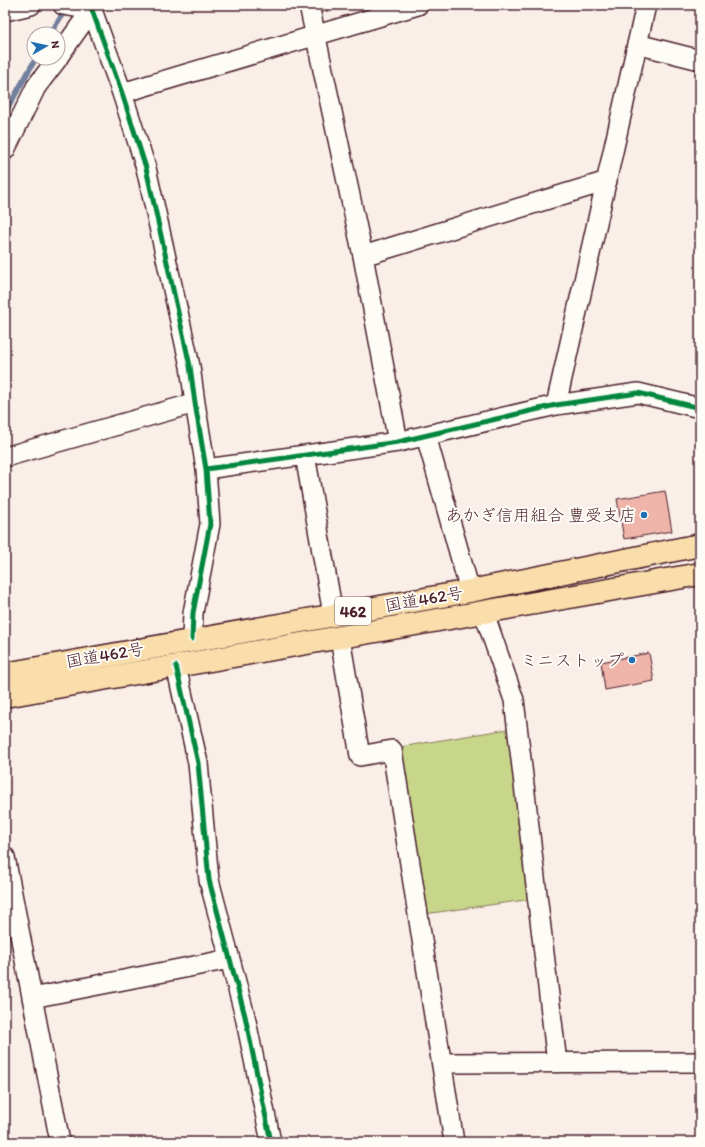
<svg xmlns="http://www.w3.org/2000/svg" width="705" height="1147" font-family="Itim,'Klee One',sans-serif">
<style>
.green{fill:#c7d68a;stroke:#887a5a}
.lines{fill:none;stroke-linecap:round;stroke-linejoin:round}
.stream{stroke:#72809d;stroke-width:5.5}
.building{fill:#efb5aa;stroke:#4a1f2b}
.minor-casing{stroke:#4a1f2b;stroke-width:22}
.highway-casing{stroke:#4a1f2b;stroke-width:25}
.minor{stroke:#fdfcf7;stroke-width:19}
.highway{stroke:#f9deab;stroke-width:22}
.cycleway-casing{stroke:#fdfcf7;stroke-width:8}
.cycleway{stroke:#00873e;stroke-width:5}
.poi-dot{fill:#1f6fb2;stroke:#fdfcf7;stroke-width:1.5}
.labels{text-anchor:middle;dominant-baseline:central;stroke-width:4;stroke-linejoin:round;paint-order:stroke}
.shield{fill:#fdfcf7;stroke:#806168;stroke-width:1}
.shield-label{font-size:16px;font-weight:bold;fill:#4a1f2b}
.poi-label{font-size:17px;fill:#4a1f2b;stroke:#fdfcf7;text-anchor:end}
.street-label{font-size:17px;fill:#4a1f2b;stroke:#fdfcf7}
</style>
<rect width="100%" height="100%" fill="#faeee8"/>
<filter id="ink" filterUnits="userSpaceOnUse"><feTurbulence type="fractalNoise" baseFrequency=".025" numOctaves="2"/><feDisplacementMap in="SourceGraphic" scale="8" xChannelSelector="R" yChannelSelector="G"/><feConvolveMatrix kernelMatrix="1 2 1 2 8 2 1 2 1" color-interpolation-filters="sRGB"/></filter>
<g filter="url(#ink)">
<path class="green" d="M514 728 533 899 424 914 394 748Z"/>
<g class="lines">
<path class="stream" d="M50 34 66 9
M5 113 36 58"/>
</g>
<path class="building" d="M321 5H348L349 6 323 12Z
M665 491 672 531 624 539 617 499Z
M649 653 654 681 605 690 601 662Z"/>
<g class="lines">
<defs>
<path id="minor" d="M63 5 92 10
M309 5 363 256 398 442
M92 10 122 93 146 168 190 366 195 403 206 469 210 524 193 613 192 639
M5 11 31 5
M637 44 700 60
M58 57 95 5
M122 93 418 5
M5 150 36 87 58 58
M363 256 607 181
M556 405 646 5
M426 436 470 591
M305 455 333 614
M5 457 195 403
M206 469 398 442 556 405 638 393 700 408
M484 613 514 700 557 1063
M340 638 360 756 392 750 454 1142
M176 666 198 763 209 880 245 1016 271 1142
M5 857 60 1142
M32 998 230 959
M442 1063 700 1062"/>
<path id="highway" d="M5 674 470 591 700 545
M5 696 700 574"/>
</defs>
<use href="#minor" class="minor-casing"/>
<use href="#highway" class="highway-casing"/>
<use href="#minor" class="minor"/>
<use href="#highway" class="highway"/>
<defs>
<path id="cycleway" d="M92 10 122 93 146 168 190 366 195 403 206 469 210 524 193 613 192 639
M206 469 398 442 556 405 638 393 700 408
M176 666 198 763 209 880 245 1016 271 1142"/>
</defs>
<use href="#cycleway" class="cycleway-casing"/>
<use href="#cycleway" class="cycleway"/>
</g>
</g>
<g class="poi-dot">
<circle cx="644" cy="515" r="4"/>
<circle cx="632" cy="660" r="4"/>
</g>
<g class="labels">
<rect class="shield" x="335" y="597" width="36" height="28" rx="3"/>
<g class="shield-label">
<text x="353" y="611">462</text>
</g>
<g class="poi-label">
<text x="636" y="515">あかぎ信用組合 豊受支店</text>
<text x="624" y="660">ミニストップ</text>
</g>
<g class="street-label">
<text transform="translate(424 599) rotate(-10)">国道462号</text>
<text transform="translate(105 655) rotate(-10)">国道462号</text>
</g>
</g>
<rect width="705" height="1147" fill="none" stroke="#fdfcf7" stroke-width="20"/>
<rect x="10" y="10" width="685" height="1127" fill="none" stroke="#4a1f2b" stroke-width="1.5" filter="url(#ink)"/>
<g transform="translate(46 46) rotate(81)"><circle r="19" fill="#fdfcf7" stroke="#b5a4a5"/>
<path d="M0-3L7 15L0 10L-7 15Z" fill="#1f6fb2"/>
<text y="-6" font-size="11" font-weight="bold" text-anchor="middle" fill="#4a1f2b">N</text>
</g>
</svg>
